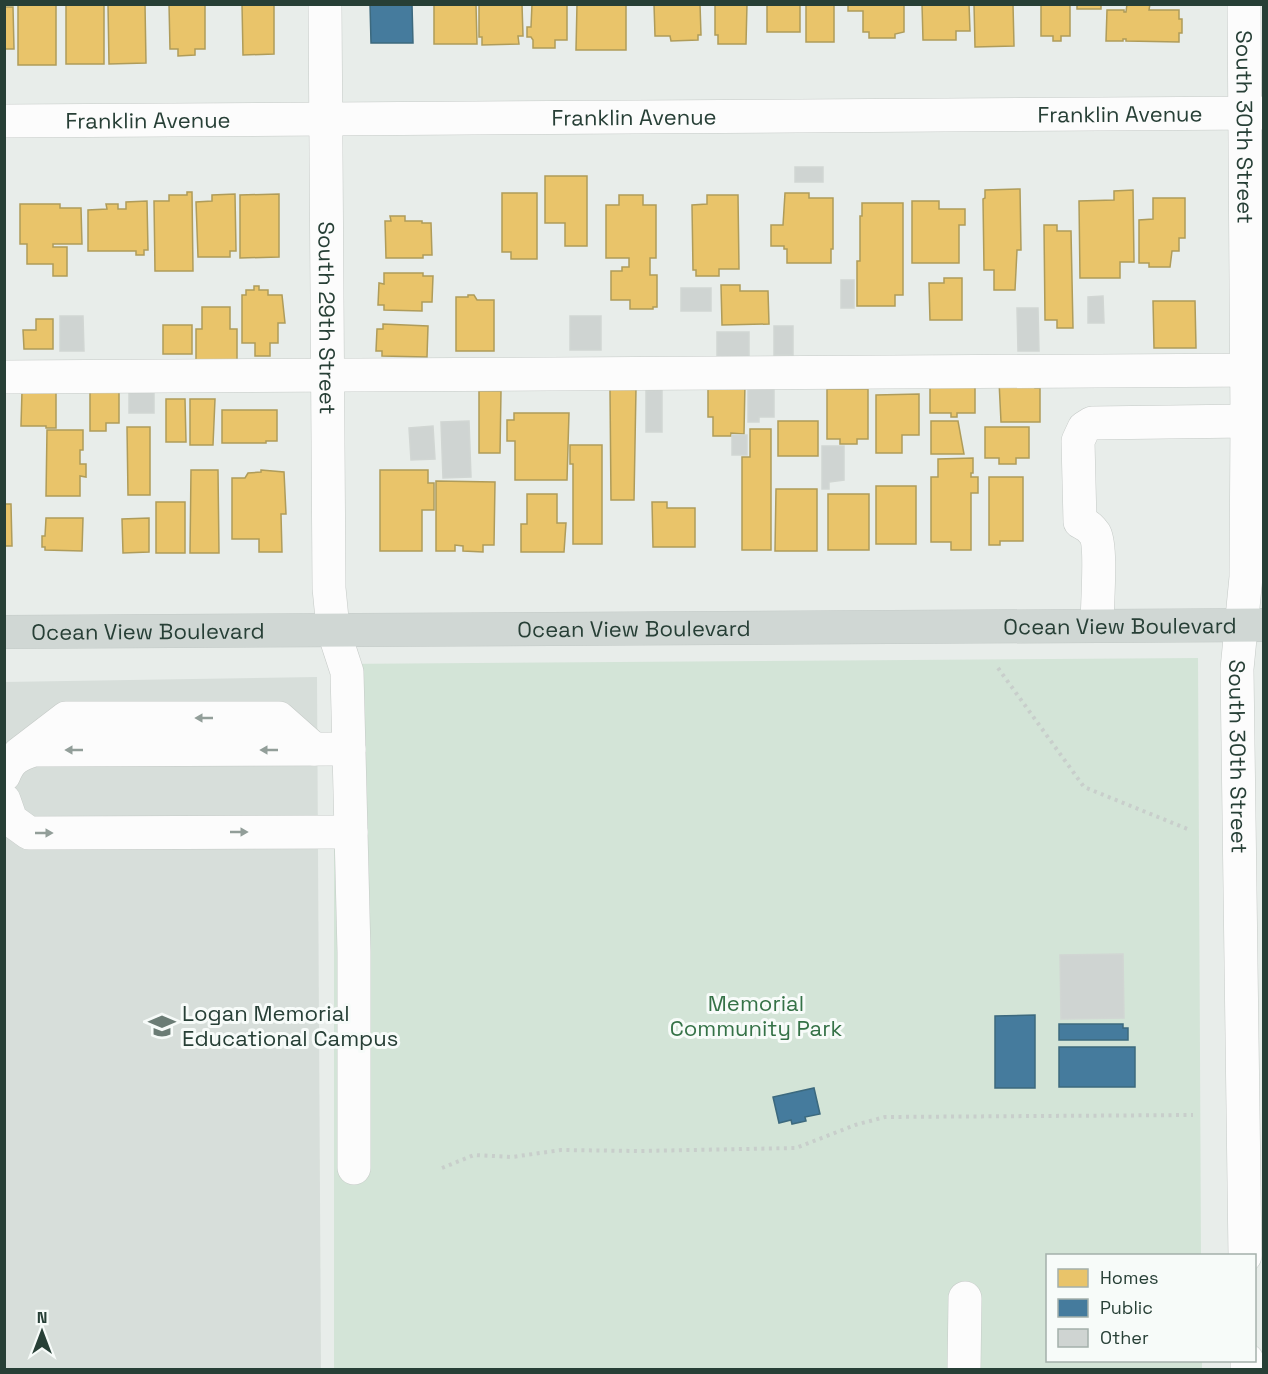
<svg xmlns="http://www.w3.org/2000/svg" width="1268" height="1374" font-family="'Space Grotesk',sans-serif">
<style>
.built{fill:#d7deda}
.green{fill:#d3e4d7}
.homes{fill:#e9c46a;stroke:#af9c5a;stroke-width:1.5}
.public{fill:#457b9d;stroke:#3c697e;stroke-width:1.5}
.building{fill:#cfd4d2;stroke:#d1d6d3;stroke-width:1.5}
.lines{fill:none;stroke-linecap:round;stroke-linejoin:round}
.minor-casing{stroke:#c5cac7;stroke-width:34}
.major-casing{stroke:#c4cbc8;stroke-width:34}
.path{stroke:#c8cecb;stroke-width:4;stroke-dasharray:3 4.5;stroke-linecap:butt}
.minor{stroke:#fcfcfc;stroke-width:33}
.major{stroke:#d0d7d4;stroke-width:33}
.oneway{fill:#929e99}
.labels{text-anchor:middle;dominant-baseline:central;stroke-width:6;stroke-linejoin:round;paint-order:stroke}
.street-label{font-size:22px;fill:#273f36;stroke:#f7fbf9}
.park-label{font-size:22px;fill:#357247;stroke:#f7fbf9}
.poi-label{font-size:22px;fill:#273f36;stroke:#f7fbf9;text-anchor:start}
</style>
<rect width="100%" height="100%" fill="#e8edea"/>
<path class="built" d="M317 677 321 1369H5L4 682Z"/>
<path class="green" d="M1198 658 1201 1255 1048 1256V1360L1202 1361V1369H334V664Z"/>
<path class="homes" d="M18 4H56V65H18Z
M66 4H104V64H66Z
M108 4H145L146 63 109 64Z
M169 4H205V49H195V55L178 56V49H170Z
M242 4H274V54L243 55Z
M434 4H476L477 44H434Z
M479 4H522L523 36H518L519 44 482 45V37H479Z
M532 4H567V40H555V48H533V40L531 37H527V27H531Z
M577 4H626V50H576Z
M654 4H700L701 35H698V40L671 41 670 36H655Z
M715 4H747L746 44H718V35H715Z
M767 4H800V32H767Z
M806 4H834V42H806Z
M848 4H904V32L895 34V38H869V32H863V11H848Z
M922 4H969L970 31H956V40H923Z
M974 4H1013L1014 46 975 47Z
M1041 4H1070V36H1061V41H1053V36H1041Z
M1077 4H1101V9H1077Z
M1127 4H1150L1149 10H1179V19H1182V33H1179V42L1126 41V39H1123V41H1106L1107 10H1124V12H1126Z
M4 7H13L14 49H4Z
M545 176H587V246H565V223H545Z
M1020 189 1021 250H1017L1015 290H994V270H984L983 199 985 198V190Z
M1133 190 1134 262H1120V278H1080L1079 201 1114 200V191Z
M187 192H192L193 271H155L154 201H169V195H187Z
M502 193H537V259H511V252H502Z
M785 193H809V198H833V249H831V263H787V249H784V246H771V225H783Z
M235 194 236 251H230V257H198L196 202 212 201V195Z
M279 194V257L240 258V195Z
M619 195H643V205H656V258H650V275H657V307H653V309H630V300H611V271H622V267H629V258H606V205H619Z
M707 195H738L739 269H719V276H696V270H693L692 205 707 204Z
M1153 198H1185V238H1179V251H1172L1170 267H1149V263H1139V220L1153 219Z
M147 201 148 250H144V255H136V251H88V210L107 209 106 204H118V209H126V202Z
M912 201H939V209H965V225H959V263H912Z
M862 203H903V295H895V306H857V261H860V216H862Z
M20 204H60V208H81L82 244H53V247H67V276H53V264H27V244H20Z
M390 216H405V221H422V223H431L432 255H423V258H386L385 221H391Z
M1044 225H1057V231H1071L1073 328H1057V320H1045Z
M384 273H423V276H433L432 302H422V311L384 310V305H378L379 283 384 284Z
M944 278H962V320H930L929 283H944Z
M721 285H740V291H768L769 324 722 325Z
M254 286H259V290H268V295H282L285 323H278V343H270V356H255V343H242V295H246V290H254Z
M468 295H474L477 300H494V351H456V297H468Z
M1153 301H1195L1196 348H1154Z
M202 307H230V329H237V361L196 362V329H202Z
M36 319H53V349H24L23 330H36Z
M383 324 428 326 427 357 382 356V351H376L377 329H383Z
M163 325H192V354H163Z
M930 381H975V413H957V417H951V413H930Z
M999 381H1035V388H1040V422H1001Z
M745 382 744 434 731 433V436H713V417H708V385Z
M636 388 634 500H611L610 389Z
M827 389H868V439H857V444H840V439H827Z
M22 391H56V428H46V426H21Z
M90 391H119V423H106V431H90Z
M479 391H501L500 453H479Z
M919 394V435H902V453H876V395Z
M166 399H185L186 442H166Z
M190 399H215L213 445H190Z
M222 410H277V441H266V443H222Z
M514 413H569L567 480H515V441H507V420H514Z
M778 421H818V456H778Z
M931 421H958L964 454H931Z
M127 427H150V495H128Z
M985 427H1029V458H1016V464H999V458H985Z
M750 429H771V550H742V457H750Z
M47 430H83V450H80V464H86V477L80 476V496H46Z
M570 445H602V544H573V464H570Z
M973 458V473H971V477H978V493H971V550H951V542H931V477H938V459Z
M191 470H218L219 553H190Z
M261 470 284 472 286 514H281L282 552H259V539H232V478H245L248 473 261 472Z
M380 470H428V483H434V510H422V551H380Z
M989 477H1023V541H1000V545H989Z
M436 481 495 482 494 545H483V552L463 551V546L455 545V551H436Z
M876 486H916V544H876Z
M776 489H817V551H775Z
M527 494H557V523H566L564 552H521V524H527Z
M828 494H869V550H828Z
M156 502H185V553H156Z
M652 502H667V508H695V547H653Z
M4 504H11L12 546H4Z
M46 518H83L82 551 45 550V547H42V536H45Z
M149 518V552L123 553 122 519Z"/>
<path class="public" d="M370 4H412L413 43H371Z
M1035 1015V1088H995V1016Z
M1059 1024H1123V1028H1128V1040H1059Z
M1059 1047H1135V1087H1059Z
M814 1088 820 1114 805 1117 806 1121 792 1124 791 1120 779 1123 773 1097Z"/>
<path class="building" d="M795 167H823V182H795Z
M841 280H854V308H841Z
M681 288H711V311H681Z
M1103 296 1104 323H1088V297Z
M1017 308H1038L1039 351H1018Z
M60 316H83L84 351H60Z
M570 316H601V350H570Z
M774 326H793V355H774Z
M717 332H749V359H717Z
M748 383H774V417H759V422H748Z
M129 388H154V413H129Z
M662 390V432H646V391Z
M469 421 471 477 443 478 441 422Z
M433 426 435 459 411 460 409 428Z
M732 435H747V455H732Z
M822 446H844V480L829 482V489H822Z
M1123 954 1124 1018 1061 1019 1060 955Z"/>
<g class="lines">
<defs>
<g id="minor">
<path id="s1" d="M325 4 329 588 333 629 347 672 354 952V1168"/>
<path id="s2" d="M1244 4 1247 421 1246 577 1237 669 1245 1256"/>
<path id="s3" d="M4 121 1264 113"/>
<path d="M4 377 1264 370"/>
<path d="M1097 625C1097 607 1102 547 1095 534 1091 528 1086 524 1080 522L1078 441 1084 428 1092 423 1247 421"/>
<path d="M19 754 66 718H279L314 749"/>
<path d="M4 775C10 759 18 755 34 750L349 749"/>
<path d="M4 800 11 820 29 833 351 832"/>
<path d="M1247 1360V1370"/>
<path d="M964 1370 965 1298"/>
</g>
<g id="major">
<path id="s4" d="M4 632 1264 625"/>
</g>
</defs>
<use href="#minor" class="minor-casing"/>
<use href="#major" class="major-casing"/>
<path class="path" d="M998 668 1084 787 1190 830
M442 1168 474 1155 512 1157 561 1150 639 1151 796 1148 855 1125 885 1117 1193 1115"/>
<use href="#minor" class="minor"/>
<use href="#major" class="major"/>
</g>
<defs><path id="oneway-solid" d="M-6-.8H1V-3.2L6.5 0L1 3.2V.8H-6Z" transform="scale(1.5)"/></defs>
<g class="oneway">
<use href="#oneway-solid" transform="translate(204 718) rotate(-180)"/>
<use href="#oneway-solid" transform="translate(74 750) rotate(180)"/>
<use href="#oneway-solid" transform="translate(269 750) rotate(180)"/>
<use href="#oneway-solid" transform="translate(239 832)"/>
<use href="#oneway-solid" transform="translate(44 833)"/>
</g>
<defs>
<symbol id="school-bare" viewBox="-9 -9 18 18"><path d="M0-5L7-2L0 1L-7-2ZM-4 1L0 2.5L4 1V4Q0 6-4 4Z" fill="#6b7c75" stroke="#f7fbf9" stroke-width="2.5" paint-order="stroke"/></symbol>
</defs>
<g fill-rule="evenodd">
<use href="#school-bare" x="143" y="1007" width="38" height="38"/>
</g>
<g class="labels">
<g class="street-label">
<text stroke="none"><textPath href="#s3" startOffset="1116">Franklin Avenue</textPath></text>
<text stroke="none"><textPath href="#s3" startOffset="630">Franklin Avenue</textPath></text>
<text stroke="none"><textPath href="#s3" startOffset="144">Franklin Avenue</textPath></text>
<text stroke="none"><textPath href="#s2" startOffset="123">South 30th Street</textPath></text>
<text stroke="none"><textPath href="#s1" startOffset="314">South 29th Street</textPath></text>
<text stroke="none"><textPath href="#s4" startOffset="1116">Ocean View Boulevard</textPath></text>
<text stroke="none"><textPath href="#s4" startOffset="630">Ocean View Boulevard</textPath></text>
<text stroke="none"><textPath href="#s4" startOffset="144">Ocean View Boulevard</textPath></text>
<text stroke="none"><textPath href="#s2" startOffset="753">South 30th Street</textPath></text>
</g>
<g class="park-label">
<text x="756" y="1003">Memorial<tspan x="756" dy="25">Community Park</tspan></text>
</g>
<g class="poi-label">
<text x="182" y="1013">Logan Memorial<tspan x="182" dy="25">Educational Campus</tspan></text>
</g>
</g>
<rect width="1268" height="1374" fill="none" stroke="#273f36" stroke-width="12"/>
<rect x="1046" y="1254" width="210" height="108" fill="#f7fbf9" stroke="#a4b0ab" stroke-width="1.5"/>
<rect x="1058" y="1269" width="30" height="18" fill="#e9c46a" stroke="#a4b0ab" stroke-width="1.5"/>
<text x="1100" y="1284" font-size="18" fill="#273f36">Homes</text>
<rect x="1058" y="1299" width="30" height="18" fill="#457b9d" stroke="#a4b0ab" stroke-width="1.5"/>
<text x="1100" y="1314" font-size="18" fill="#273f36">Public</text>
<rect x="1058" y="1329" width="30" height="18" fill="#cfd4d2" stroke="#a4b0ab" stroke-width="1.5"/>
<text x="1100" y="1344" font-size="18" fill="#273f36">Other</text>
<g transform="translate(42 1332)" stroke="#f7fbf9" stroke-width="4.5" paint-order="stroke">
<path d="M0-4.5L10 22L0 15L-10 22Z" fill="#273f36"/>
<text y="-9" font-size="16" font-weight="bold" text-anchor="middle" fill="#273f36">N</text>
</g>
</svg>
